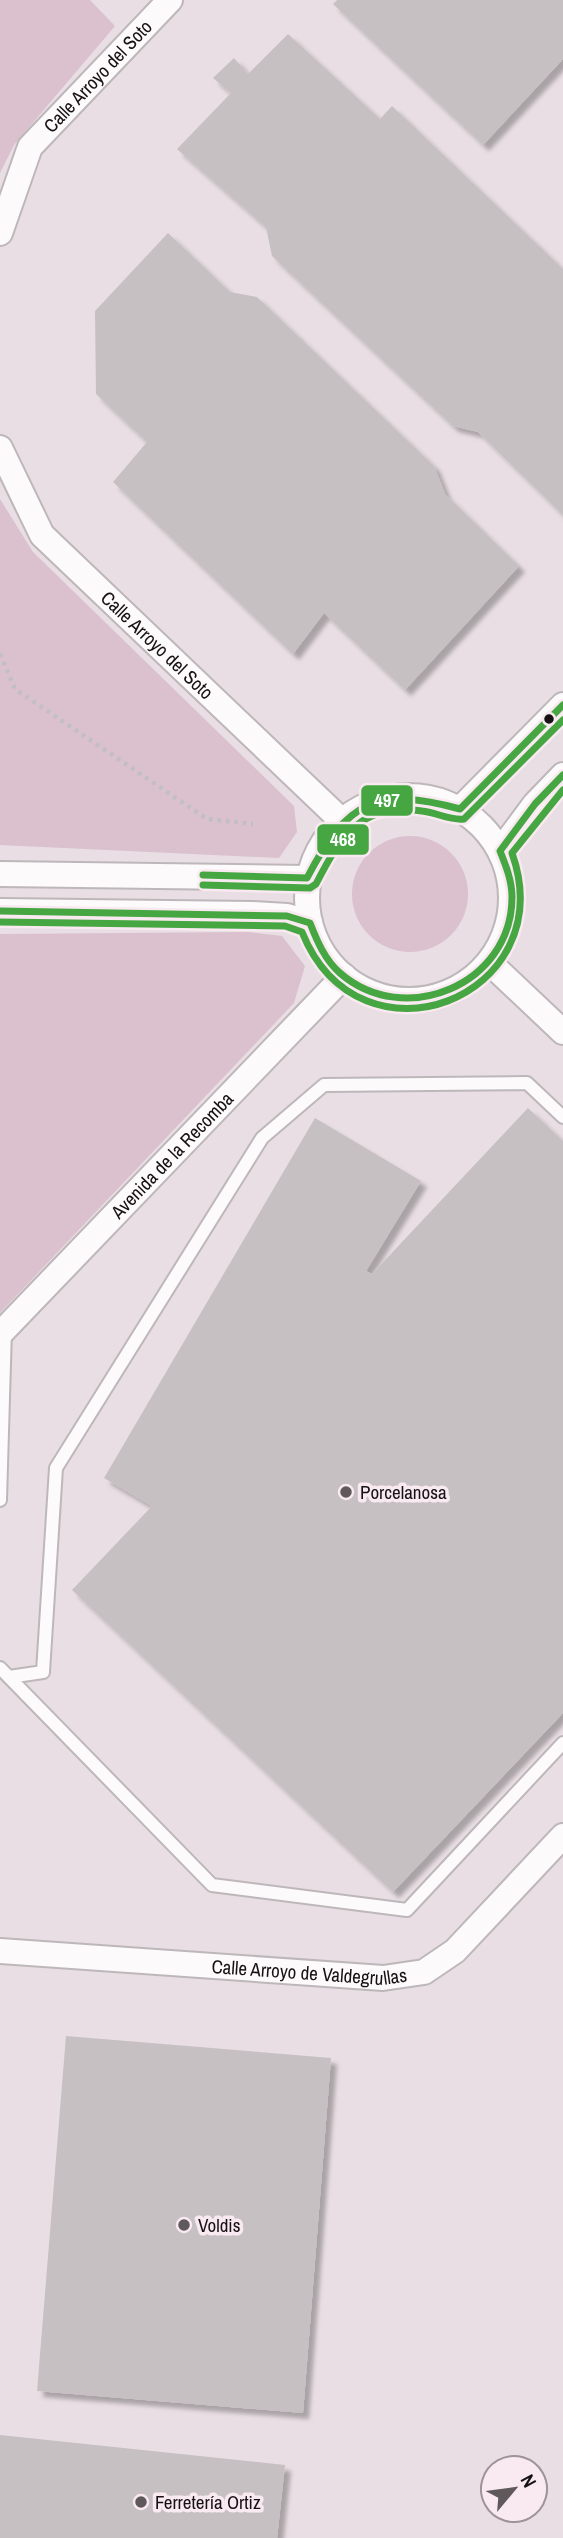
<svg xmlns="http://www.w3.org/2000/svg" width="563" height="2538" font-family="'Archivo Narrow',sans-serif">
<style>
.green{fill:#dac1cd}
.building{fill:#c7c0c3;filter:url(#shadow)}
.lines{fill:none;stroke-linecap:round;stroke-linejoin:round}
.service-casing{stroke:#beb7ba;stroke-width:16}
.minor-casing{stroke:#beb7ba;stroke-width:28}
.path{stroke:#c2bfc0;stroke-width:4.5;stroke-dasharray:3.5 5;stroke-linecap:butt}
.service{stroke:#fcfafb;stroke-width:12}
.minor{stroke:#fcfafb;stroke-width:24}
.bus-1-casing{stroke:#f9e9f0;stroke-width:12}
.bus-2-casing{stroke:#f9e9f0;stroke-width:12}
.bus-1{stroke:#45a642;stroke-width:7}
.bus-2{stroke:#45a642;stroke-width:7}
.bus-dot{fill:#161113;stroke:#f9e9f0;stroke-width:2.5}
.poi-dot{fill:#60595c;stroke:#f9e9f0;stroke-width:2.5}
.labels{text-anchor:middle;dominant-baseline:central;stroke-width:7;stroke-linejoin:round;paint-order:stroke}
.street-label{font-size:19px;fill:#161113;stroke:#f9e9f0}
.poi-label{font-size:19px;fill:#161113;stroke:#f9e9f0;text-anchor:start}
.line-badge{stroke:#f9e9f0;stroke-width:2.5}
.badge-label{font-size:19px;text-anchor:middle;font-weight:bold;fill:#fff}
</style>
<defs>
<filter id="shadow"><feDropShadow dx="6" dy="6" stdDeviation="2" flood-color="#0004"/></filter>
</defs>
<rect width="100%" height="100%" fill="#e8dee3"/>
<path class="green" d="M0 0H90L115 26 14 145 0 173Z
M0 499 33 552 294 806 297 832 279 858 0 845Z
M352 894a58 58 0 1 1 116 0a58 58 0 1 1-116 0Z
M248 932 282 936 305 966 294 1003 0 1313V934Z"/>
<path class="building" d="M337 0H563V59L483 145 333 4Z
M288 34 380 119 392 106 563 269V515L478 432 453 426 272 256 266 227 177 149 231 93 213 78 234 58 248 74Z
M168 233 230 292 257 297 434 466 445 494 519 566 405 690 324 613 293 654 113 482 147 442 96 394 95 311Z
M528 1108 563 1141V1713L393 1892 72 1590 152 1506 104 1478 315 1118 421 1181 366 1271 372 1274Z
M66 2036 331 2058 303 2413 37 2391Z
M0 2435 285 2465 277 2538H0Z"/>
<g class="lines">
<defs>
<path id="service" d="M0 1500 5 1329
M0 1668 212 1885 407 1910 563 1743
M9 1677 43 1672 56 1468 262 1138 324 1085 527 1083 563 1117"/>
<g id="minor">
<path id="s1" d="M0 233 30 147 170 0"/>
<path id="s2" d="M0 448 42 535 342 821"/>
<circle cx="409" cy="898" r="102"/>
<path d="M460 809 563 705"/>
<path d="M500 851 535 804 563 775"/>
<path d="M0 874 307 878"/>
<path d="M0 911 252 914 287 916 310 923"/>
<path d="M490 963 563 1032"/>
<path id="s3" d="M0 1334 344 976"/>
<path id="s4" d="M0 1951 383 1978 424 1972 455 1951 563 1836"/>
</g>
</defs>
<use href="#service" class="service-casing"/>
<use href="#minor" class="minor-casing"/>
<path class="path" d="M0 654 15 689 207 819 253 824"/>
<use href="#service" class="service"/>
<use href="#minor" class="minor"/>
<defs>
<path id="bus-1" d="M203 875 307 878C347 801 376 786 460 809L563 705
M0 911 287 916 310 923C317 941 325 960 340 973 404 1029 512 985 512 897 512 881 506 866 500 851L535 804 563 775"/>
<path id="bus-2" d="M203 885 310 888 316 884C341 835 361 803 422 811 435 812 451 821 464 819L563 720
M0 922 285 926 302 932C360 1076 563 998 512 853L563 790"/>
</defs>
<use href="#bus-1" class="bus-1-casing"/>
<use href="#bus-2" class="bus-2-casing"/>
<use href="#bus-1" class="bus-1"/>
<use href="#bus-2" class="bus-2"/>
</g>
<circle class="bus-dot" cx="549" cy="719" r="6"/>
<g class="poi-dot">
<circle cx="346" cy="1492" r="7"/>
<circle cx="184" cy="2225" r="7"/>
<circle cx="141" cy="2502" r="7"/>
</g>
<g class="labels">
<g class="street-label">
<text stroke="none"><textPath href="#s1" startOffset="189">Calle Arroyo del Soto</textPath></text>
<text stroke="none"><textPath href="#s2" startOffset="256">Calle Arroyo del Soto</textPath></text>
<text stroke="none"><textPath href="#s3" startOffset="248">Avenida de la Recomba</textPath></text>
<text stroke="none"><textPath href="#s4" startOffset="310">Calle Arroyo de Valdegrullas</textPath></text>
</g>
<g class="poi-label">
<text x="360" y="1492">Porcelanosa</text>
<text x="198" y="2225">Voldis</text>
<text x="155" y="2502">Ferretería Ortiz</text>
</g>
</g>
<g class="line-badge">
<rect x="360" y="784" width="54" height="33" rx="7" fill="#45a642"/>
<rect x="316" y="823" width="54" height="33" rx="7" fill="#45a642"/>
</g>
<g class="badge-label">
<text x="387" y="807">497</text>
<text x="343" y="846">468</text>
</g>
<g transform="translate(514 2489) rotate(61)"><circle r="33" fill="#f9e9f0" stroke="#9e9398" stroke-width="2"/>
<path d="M0-5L12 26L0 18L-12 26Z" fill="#60595c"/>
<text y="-10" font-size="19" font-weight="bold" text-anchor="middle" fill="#161113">N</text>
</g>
</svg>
